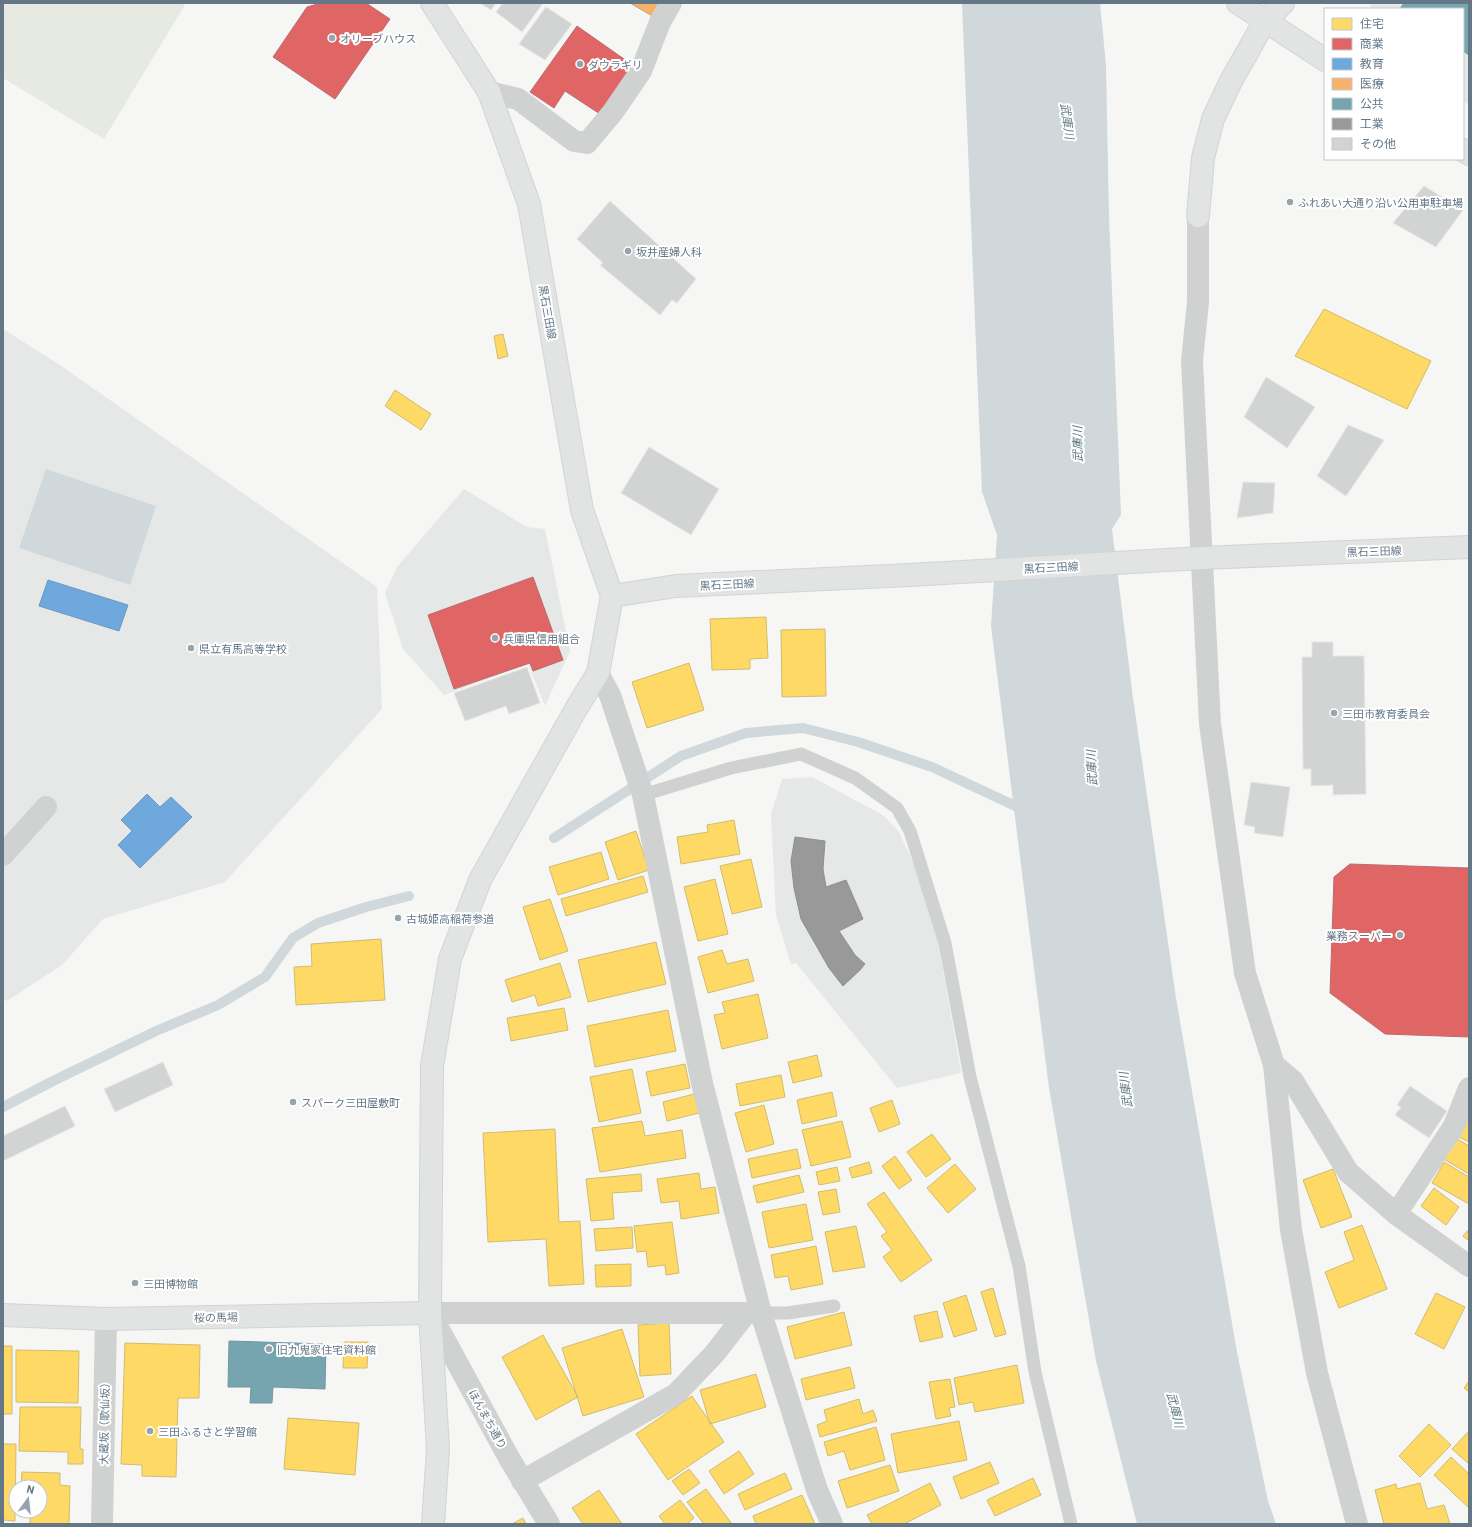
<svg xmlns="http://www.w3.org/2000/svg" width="1472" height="1527" font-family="Barlow,'Noto Sans JP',sans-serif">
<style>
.built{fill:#e6e8e7}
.green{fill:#e6eae3}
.water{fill:#d0d8db}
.homes{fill:#ffd966;stroke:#d0bc70}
.shops{fill:#e06666;stroke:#bb6b70}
.schools{fill:#6fa8dc;stroke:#6c99c2}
.health{fill:#f6b26b;stroke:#caa073}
.public{fill:#76a5af;stroke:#7197a3}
.industry{fill:#999;stroke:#898f94}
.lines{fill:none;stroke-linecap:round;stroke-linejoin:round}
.stream{stroke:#d0d8db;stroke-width:10}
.building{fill:#d2d3d3;stroke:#e6e6e5}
.secondary-casing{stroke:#d1d4d5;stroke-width:24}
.lane{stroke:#d0d2d2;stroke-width:13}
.street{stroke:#d0d2d2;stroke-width:22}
.secondary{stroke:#e2e3e3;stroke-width:22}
.poi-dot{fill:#97a4ae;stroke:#fff;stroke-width:1.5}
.labels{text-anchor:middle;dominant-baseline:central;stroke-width:4;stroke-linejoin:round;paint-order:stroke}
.poi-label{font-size:11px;fill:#647787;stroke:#fff;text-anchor:start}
.street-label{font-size:11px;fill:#647787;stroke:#fff}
.water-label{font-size:12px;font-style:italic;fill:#607983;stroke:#fff}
</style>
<rect width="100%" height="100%" fill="#f6f7f5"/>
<path class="built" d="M1370 3H1469V105L1463 101V9H1371Z
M3 329 60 365 377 587 382 709 225 882 103 919 62 965 7 1001 3 999Z
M464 489 527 527 545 529 570 651 545 706 528 664 444 695 403 649 385 593 397 567Z
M812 777 883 815 899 832 931 901 961 1073 897 1088 796 963 791 964 776 915 771 814 782 779Z"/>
<path class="green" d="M3 3H186L104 139 3 78Z"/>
<path class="water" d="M962 3H1100L1106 65 1109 216 1121 515 1112 529 1133 698 1176 998 1237 1352 1268 1501 1276 1524H1137L1096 1361 1049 1088 991 626 997 535 982 492Z
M46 469 156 506 130 585 19 548Z"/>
<path class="homes" d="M1324 309 1431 361 1407 409 1295 356Z
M503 334 508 356 498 359 494 336Z
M395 390 431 414 421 430 385 406Z
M766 617 768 658 750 659V669L712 670 710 619Z
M825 629 826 696 782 697 781 630Z
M689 663 704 710 647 728 632 682Z
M734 820 740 854 681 864 677 837 708 832 707 825Z
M636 831 649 870 618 880 605 842Z
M601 852 609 879 558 895 549 867Z
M751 859 762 907 732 914 720 866Z
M643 876 648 892 566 916 561 899Z
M715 879 728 934 698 941 684 887Z
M550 899 568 951 540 960 523 907Z
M381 939 385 1000 296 1005 294 967 312 966 311 944Z
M656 942 666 984 588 1002 578 960Z
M722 950 727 964 748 959 754 981 708 993 698 957Z
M560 963 571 997 538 1006 535 995 512 1002 505 980Z
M758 994 768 1038 722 1049 714 1015 725 1013 722 1002Z
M564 1008 568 1030 511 1041 507 1018Z
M668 1010 676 1051 595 1067 587 1026Z
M817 1055 822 1076 793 1083 788 1062Z
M685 1064 690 1088 651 1096 646 1072Z
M632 1069 641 1113 599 1122 590 1077Z
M781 1075 785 1097 740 1106 736 1084Z
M832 1092 837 1116 802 1124 797 1100Z
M694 1094 699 1113 667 1121 663 1102Z
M892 1100 900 1124 879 1132 870 1108Z
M764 1105 774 1144 746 1152 735 1113Z
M1469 1117V1142L1459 1137Z
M642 1121 645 1136 682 1130 686 1158 600 1172 592 1128Z
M842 1121 851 1157 811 1166 802 1130Z
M555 1129 559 1222 580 1221 584 1284 549 1286 546 1239 488 1242 483 1133Z
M932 1134 951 1159 926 1177 907 1152Z
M1454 1137 1469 1146V1174L1442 1158Z
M797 1149 801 1168 752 1178 748 1159Z
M895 1156 912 1180 899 1189 882 1166Z
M869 1162 872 1173 852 1178 849 1168Z
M1444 1162 1469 1177V1204L1432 1183Z
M955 1164 976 1189 948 1213 927 1188Z
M837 1167 840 1181 819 1185 816 1172Z
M1333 1169 1352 1217 1321 1228 1303 1180Z
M699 1173 701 1189 715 1187 719 1213 681 1219 679 1201 661 1203 657 1179Z
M641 1174 642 1191 612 1193 614 1219 591 1221 586 1179Z
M799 1175 804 1192 757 1203 753 1186Z
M1434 1188 1459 1207 1446 1225 1421 1206Z
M836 1189 840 1212 823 1215 818 1192Z
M884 1192 932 1260 901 1282 883 1257 892 1250 881 1236 887 1232 867 1204Z
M806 1204 813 1240 769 1248 762 1212Z
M672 1222 679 1273 666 1275 665 1265 648 1267 646 1251 637 1252 634 1226Z
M1362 1225 1387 1289 1339 1308 1325 1272 1354 1260 1344 1232Z
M856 1226 865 1267 833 1272 825 1232Z
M632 1227 633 1248 596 1251 594 1229Z
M1469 1229V1241L1463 1236Z
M816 1246 823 1284 791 1290 788 1276 775 1278 771 1255Z
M631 1264V1286L596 1287 595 1265Z
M993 1288 1006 1334 995 1337 981 1292Z
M1436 1293 1465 1307 1444 1349 1415 1334Z
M966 1295 977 1330 954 1337 943 1303Z
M937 1311 943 1337 920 1342 914 1316Z
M844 1312 852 1345 795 1359 787 1327Z
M669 1323 671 1374 640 1376 638 1325Z
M622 1329 644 1397 583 1416 562 1348Z
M543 1335 578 1397 536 1420 502 1357Z
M344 1342H368L367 1368H343Z
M125 1343 200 1345 199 1398H178L176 1477 142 1476V1465L121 1464Z
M3 1346H12V1414H3Z
M16 1350 79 1351 78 1403 16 1402Z
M1017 1365 1024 1403 975 1412 973 1402 959 1405 954 1378Z
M850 1367 855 1388 806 1400 801 1379Z
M756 1374 766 1407 710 1424 700 1390Z
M950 1379 955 1407 949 1408 951 1416 936 1419 929 1382Z
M1469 1381V1392L1464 1388Z
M692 1396 724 1442 668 1480 636 1434Z
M859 1399 863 1414 873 1410 877 1421 820 1437 817 1425 827 1421 824 1410Z
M20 1407H81L80 1449H83V1464H68V1452L19 1451Z
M288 1418 359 1423 355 1475 284 1469Z
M959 1421 967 1460 898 1473 891 1434Z
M1429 1424 1451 1445 1420 1477 1399 1456Z
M876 1427 885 1460 850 1470 844 1451 828 1456 824 1442Z
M1469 1431V1464L1452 1449Z
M3 1444H16L15 1521 3 1520Z
M739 1451 754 1474 724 1494 709 1471Z
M1451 1457 1469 1474V1508L1434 1475Z
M990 1462 999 1483 961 1499 953 1477Z
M890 1465 899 1491 847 1508 838 1481Z
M689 1469 700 1483 683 1495 672 1481Z
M22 1472 60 1473V1485L70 1486 69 1524H30V1511H40V1487H21Z
M785 1473 792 1489 745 1510 738 1494Z
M1033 1478 1041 1495 995 1516 987 1500Z
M930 1483 941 1505 904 1524H872L867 1515Z
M1420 1483 1427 1509 1444 1505 1450 1524H1384L1375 1490 1396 1484 1397 1489Z
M706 1489 732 1524H704L687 1502Z
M599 1490 622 1524H583L572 1508Z
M802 1495 815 1524H756L753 1516Z
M680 1500 694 1518 687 1524H665L659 1516Z
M523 1518 526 1524H512Z"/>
<path class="shops" d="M321 3H366L390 19 335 99 273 57 307 7Z
M577 26 634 66 600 114 565 91 554 108 530 92Z
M533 577 563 660 533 671 530 663 454 689 428 615Z
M1350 864 1469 868V1037L1385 1034 1330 993 1334 877Z"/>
<path class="schools" d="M48 580 128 605 119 631 39 606Z
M147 794 160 807 171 797 192 817 140 868 118 845 132 831 121 820Z"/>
<path class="health" d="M630 3H662L654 17Z"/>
<path class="public" d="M1404 3H1469V55L1463 51V9H1400Z
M229 1341 326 1344 325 1389 273 1387 272 1403H250L251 1387H228Z"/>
<path class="industry" d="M795 837 825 841 823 869 826 887 846 880 863 919 839 931 855 955 865 964 860 970 843 986 829 968 801 919 794 888 791 861Z"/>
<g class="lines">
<path class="stream" d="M554 838 681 756 746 733 803 728 858 742 932 767 1026 811
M3 1107 53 1081 156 1031 218 1005 265 977 293 938 318 923 366 907 409 896"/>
</g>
<path class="building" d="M480 3H496L491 10Z
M503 3H543L522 32 496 12Z
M546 7 572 24 545 60 519 44Z
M1424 186 1463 210 1436 247 1393 223Z
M610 201 696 279 677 303 672 300 660 315 600 265 603 263 577 239Z
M1266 377 1315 407 1287 448 1244 417Z
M1348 425 1384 440 1346 496 1317 476Z
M649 447 719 489 691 535 621 493Z
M1243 482 1275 483 1273 513 1237 518Z
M1312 642H1333V656H1364L1366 794 1333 795V785L1311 786V769H1303L1302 657H1312Z
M527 667 540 703 509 714 506 706 465 721 454 693Z
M1251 782 1290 787 1283 837 1254 833 1255 827 1244 825Z
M163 1062 173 1085 115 1112 104 1089Z
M1410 1086 1447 1111 1429 1138 1395 1115 1401 1107 1397 1105Z
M65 1106 75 1126 3 1161V1136Z"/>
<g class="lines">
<defs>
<path id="secondary" d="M432 3 489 92 529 204 582 510 612 596 598 673 576 709 480 880 450 959 432 1066 430 1313 438 1449 433 1524
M1238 3 1325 60
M1463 150 1469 154
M1198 216 1203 158 1213 119 1231 81 1265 21 1283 3
M612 596 676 586 910 575 1202 558 1469 547
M3 1315 106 1319 430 1313"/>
</defs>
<use href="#secondary" class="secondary-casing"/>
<path class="lane" d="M643 795 731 768 801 754 855 778 897 808 910 831 945 943 970 1077 1019 1266 1035 1372 1071 1524
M761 1313H788L834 1306"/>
<path class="street" d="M489 92 518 99 574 141 587 143 613 112 641 71 660 22 671 3
M1198 216V302L1192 361 1210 724 1245 973 1274 1065 1291 1230 1317 1373 1357 1524
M598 673 610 695 643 795 702 1083 761 1313 817 1490 832 1524
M3 855 46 807
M1274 1065 1293 1081 1348 1172 1396 1214 1469 1266
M1396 1214 1454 1126 1469 1088
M522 1481 676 1394 715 1353 746 1313
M102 1524 106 1319
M549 1524 509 1458 430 1313H761"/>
<use href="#secondary" class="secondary"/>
</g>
<g class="poi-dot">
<circle cx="332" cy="38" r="4"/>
<circle cx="580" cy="64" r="4"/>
<circle cx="1290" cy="202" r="4"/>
<circle cx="628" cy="251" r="4"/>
<circle cx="495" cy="638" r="4"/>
<circle cx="191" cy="648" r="4"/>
<circle cx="1334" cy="713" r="4"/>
<circle cx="398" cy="918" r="4"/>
<circle cx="1400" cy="935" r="4"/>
<circle cx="293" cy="1102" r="4"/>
<circle cx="135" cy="1283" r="4"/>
<circle cx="269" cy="1349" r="4"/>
<circle cx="150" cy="1431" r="4"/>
</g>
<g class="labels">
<g class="poi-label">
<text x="340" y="38">オリーブハウス</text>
<text x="588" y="64">ダウラギリ</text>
<text x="1298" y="202">ふれあい大通り沿い公用車駐車場</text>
<text x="636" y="251">坂井産婦人科</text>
<text x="503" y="638">兵庫県信用組合</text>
<text x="199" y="648">県立有馬高等学校</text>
<text x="1342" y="713">三田市教育委員会</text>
<text x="406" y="918">古城姫高稲荷参道</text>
<text x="1392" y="935" text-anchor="end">業務スーパー</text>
<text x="301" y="1102">スパーク三田屋敷町</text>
<text x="143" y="1283">三田博物館</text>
<text x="277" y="1349">旧九鬼家住宅資料館</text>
<text x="158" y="1431">三田ふるさと学習館</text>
</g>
<g class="street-label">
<text transform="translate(548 312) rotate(80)">黒石三田線</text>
<text transform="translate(1374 551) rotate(-2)">黒石三田線</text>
<text transform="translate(1051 567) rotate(-3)">黒石三田線</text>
<text transform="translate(727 584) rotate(-3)">黒石三田線</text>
<text transform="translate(216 1317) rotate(-1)">桜の馬場</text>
<text transform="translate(488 1419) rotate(61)">ほんまち通り</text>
<text transform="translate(104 1421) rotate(-89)">大蔵坂（歌仙坂）</text>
</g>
<g class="water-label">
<text transform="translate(1068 121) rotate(82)">武庫川</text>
<text transform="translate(1077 444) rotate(-91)">武庫川</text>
<text transform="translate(1091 768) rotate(-93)">武庫川</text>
<text transform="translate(1125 1090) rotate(-97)">武庫川</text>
<text transform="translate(1176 1410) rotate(76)">武庫川</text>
</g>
</g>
<rect width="1472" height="1527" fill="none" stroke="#647787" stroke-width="8"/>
<rect x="1324" y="8" width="140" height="152" fill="#ffffff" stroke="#c1c9cf"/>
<rect x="1332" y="18" width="20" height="12" fill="#ffd966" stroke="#c1c9cf"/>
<text x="1360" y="28" font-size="12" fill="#647787">住宅</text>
<rect x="1332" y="38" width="20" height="12" fill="#e06666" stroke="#c1c9cf"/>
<text x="1360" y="48" font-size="12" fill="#647787">商業</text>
<rect x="1332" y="58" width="20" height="12" fill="#6fa8dc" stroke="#c1c9cf"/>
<text x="1360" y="68" font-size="12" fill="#647787">教育</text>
<rect x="1332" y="78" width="20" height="12" fill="#f6b26b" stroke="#c1c9cf"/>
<text x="1360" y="88" font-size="12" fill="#647787">医療</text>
<rect x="1332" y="98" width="20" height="12" fill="#76a5af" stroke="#c1c9cf"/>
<text x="1360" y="108" font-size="12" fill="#647787">公共</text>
<rect x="1332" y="118" width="20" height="12" fill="#999999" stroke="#c1c9cf"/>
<text x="1360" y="128" font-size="12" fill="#647787">工業</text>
<rect x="1332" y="138" width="20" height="12" fill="#d2d3d3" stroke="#c1c9cf"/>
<text x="1360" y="148" font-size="12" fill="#647787">その他</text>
<g transform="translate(28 1499) rotate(15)"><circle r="19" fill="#ffffff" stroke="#c1c9cf"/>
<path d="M0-3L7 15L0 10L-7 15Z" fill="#97a4ae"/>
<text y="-6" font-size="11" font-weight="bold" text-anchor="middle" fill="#647787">N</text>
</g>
</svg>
